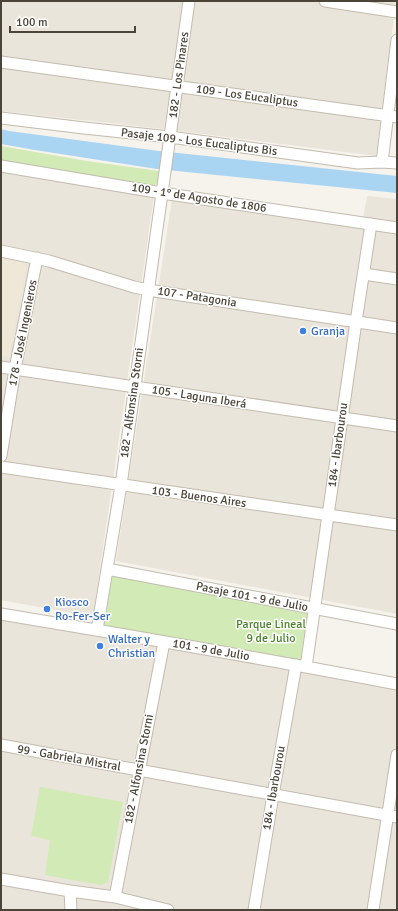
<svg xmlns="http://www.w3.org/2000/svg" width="398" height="911" font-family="Signika,sans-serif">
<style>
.residential{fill:#eae5da}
.education{fill:#efe8d6}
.green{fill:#d2eab5}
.water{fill:#a9d4f2}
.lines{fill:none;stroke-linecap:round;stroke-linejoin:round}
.minor-casing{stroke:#c2bbae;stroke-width:13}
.minor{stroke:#fff;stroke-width:11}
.shop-dot{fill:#3f7fe0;stroke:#fff;stroke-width:1.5}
.labels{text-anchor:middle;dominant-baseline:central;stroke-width:3;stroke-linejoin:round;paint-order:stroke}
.street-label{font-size:12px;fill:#4b4439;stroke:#fff}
.shop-label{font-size:12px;fill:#366cbe;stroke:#fff;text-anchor:start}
.park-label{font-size:12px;fill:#4a7f2a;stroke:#fff}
</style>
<rect width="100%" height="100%" fill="#f6f3ec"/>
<path class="residential" d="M1 1H396L376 156 164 129 1 111Z
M1 169 154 196 93 617 1 600Z
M367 196 397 199V614L116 561 172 199 362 224Z
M1 617 397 690V910H1Z"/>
<path class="education" d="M1 258 23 262 26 267 10 353 6 357 1 356Z"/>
<path class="green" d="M1 146 87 161 159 171 158 183 153 186 1 160Z
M112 575 308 612 300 662 104 625Z
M40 787 123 802 108 882 101 885 45 875 50 840 31 836Z"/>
<path class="water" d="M1 129 9 131 159 151 397 176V193L157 169 35 150 1 144Z"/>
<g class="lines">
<defs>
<path id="minor" d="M325 1 397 12
M1 62 397 117
M1 118 84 128 170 137 358 163 382 162 397 163
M382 162 397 40
M1 166 162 193 397 228
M1 251 49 261 134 287 148 290 397 328
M364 274 397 279
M1 367 397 426
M1 456 15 369 37 258
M1 467 397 525
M107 569 397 624
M1 614C133 636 265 659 397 684
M97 630 121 485 189 1
M306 667 356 322 371 224
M1 745 397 817
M1 879 70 891 115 897 168 910
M70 891 71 910
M115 897 164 642
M254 910 273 795 296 665
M373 910 397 755"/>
</defs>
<use href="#minor" class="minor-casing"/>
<use href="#minor" class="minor"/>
</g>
<g class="shop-dot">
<circle cx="303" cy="331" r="4"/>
<circle cx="47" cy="609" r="4"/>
<circle cx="100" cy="646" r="4"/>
</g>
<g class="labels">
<g class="street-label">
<text transform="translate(179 75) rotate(-82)">182 - Los Pinares</text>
<text transform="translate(247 96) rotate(8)">109 - Los Eucaliptus</text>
<text transform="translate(199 142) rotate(7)">Pasaje 109 - Los Eucaliptus Bis</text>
<text transform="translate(199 198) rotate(9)">109 - 1° de Agosto de 1806</text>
<text transform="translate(197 297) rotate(9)">107 - Patagonia</text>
<text transform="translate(23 333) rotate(-79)">178 - José Ingenieros</text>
<text transform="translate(199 397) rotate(9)">105 - Laguna Iberá</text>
<text transform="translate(132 403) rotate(-82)">182 - Alfonsina Storni</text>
<text transform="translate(338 445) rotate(-82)">184 - Ibarbourou</text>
<text transform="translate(199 497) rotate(8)">103 - Buenos Aires</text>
<text transform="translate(252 597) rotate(11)">Pasaje 101 - 9 de Julio</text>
<text transform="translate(211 650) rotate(10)">101 - 9 de Julio</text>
<text transform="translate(69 758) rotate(10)">99 - Gabriela Mistral</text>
<text transform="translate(139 769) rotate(-79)">182 - Alfonsina Storni</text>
<text transform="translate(274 788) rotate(-80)">184 - Ibarbourou</text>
</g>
<g class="shop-label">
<text x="311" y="331">Granja</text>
<text x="55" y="602">Kiosco<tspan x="55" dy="14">Ro-Fer-Ser</tspan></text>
<text x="108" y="639">Walter y<tspan x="108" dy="14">Christian</tspan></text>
</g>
<g class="park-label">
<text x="271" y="624">Parque Lineal<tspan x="271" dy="14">9 de Julio</tspan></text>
</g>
</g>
<rect width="398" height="911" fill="none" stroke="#4b4439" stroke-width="4"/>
<path d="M10 26v6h125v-6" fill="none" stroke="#4b4439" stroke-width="2"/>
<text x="16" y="26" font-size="12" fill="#4b4439" stroke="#ffffff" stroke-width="3" paint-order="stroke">100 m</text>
</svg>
